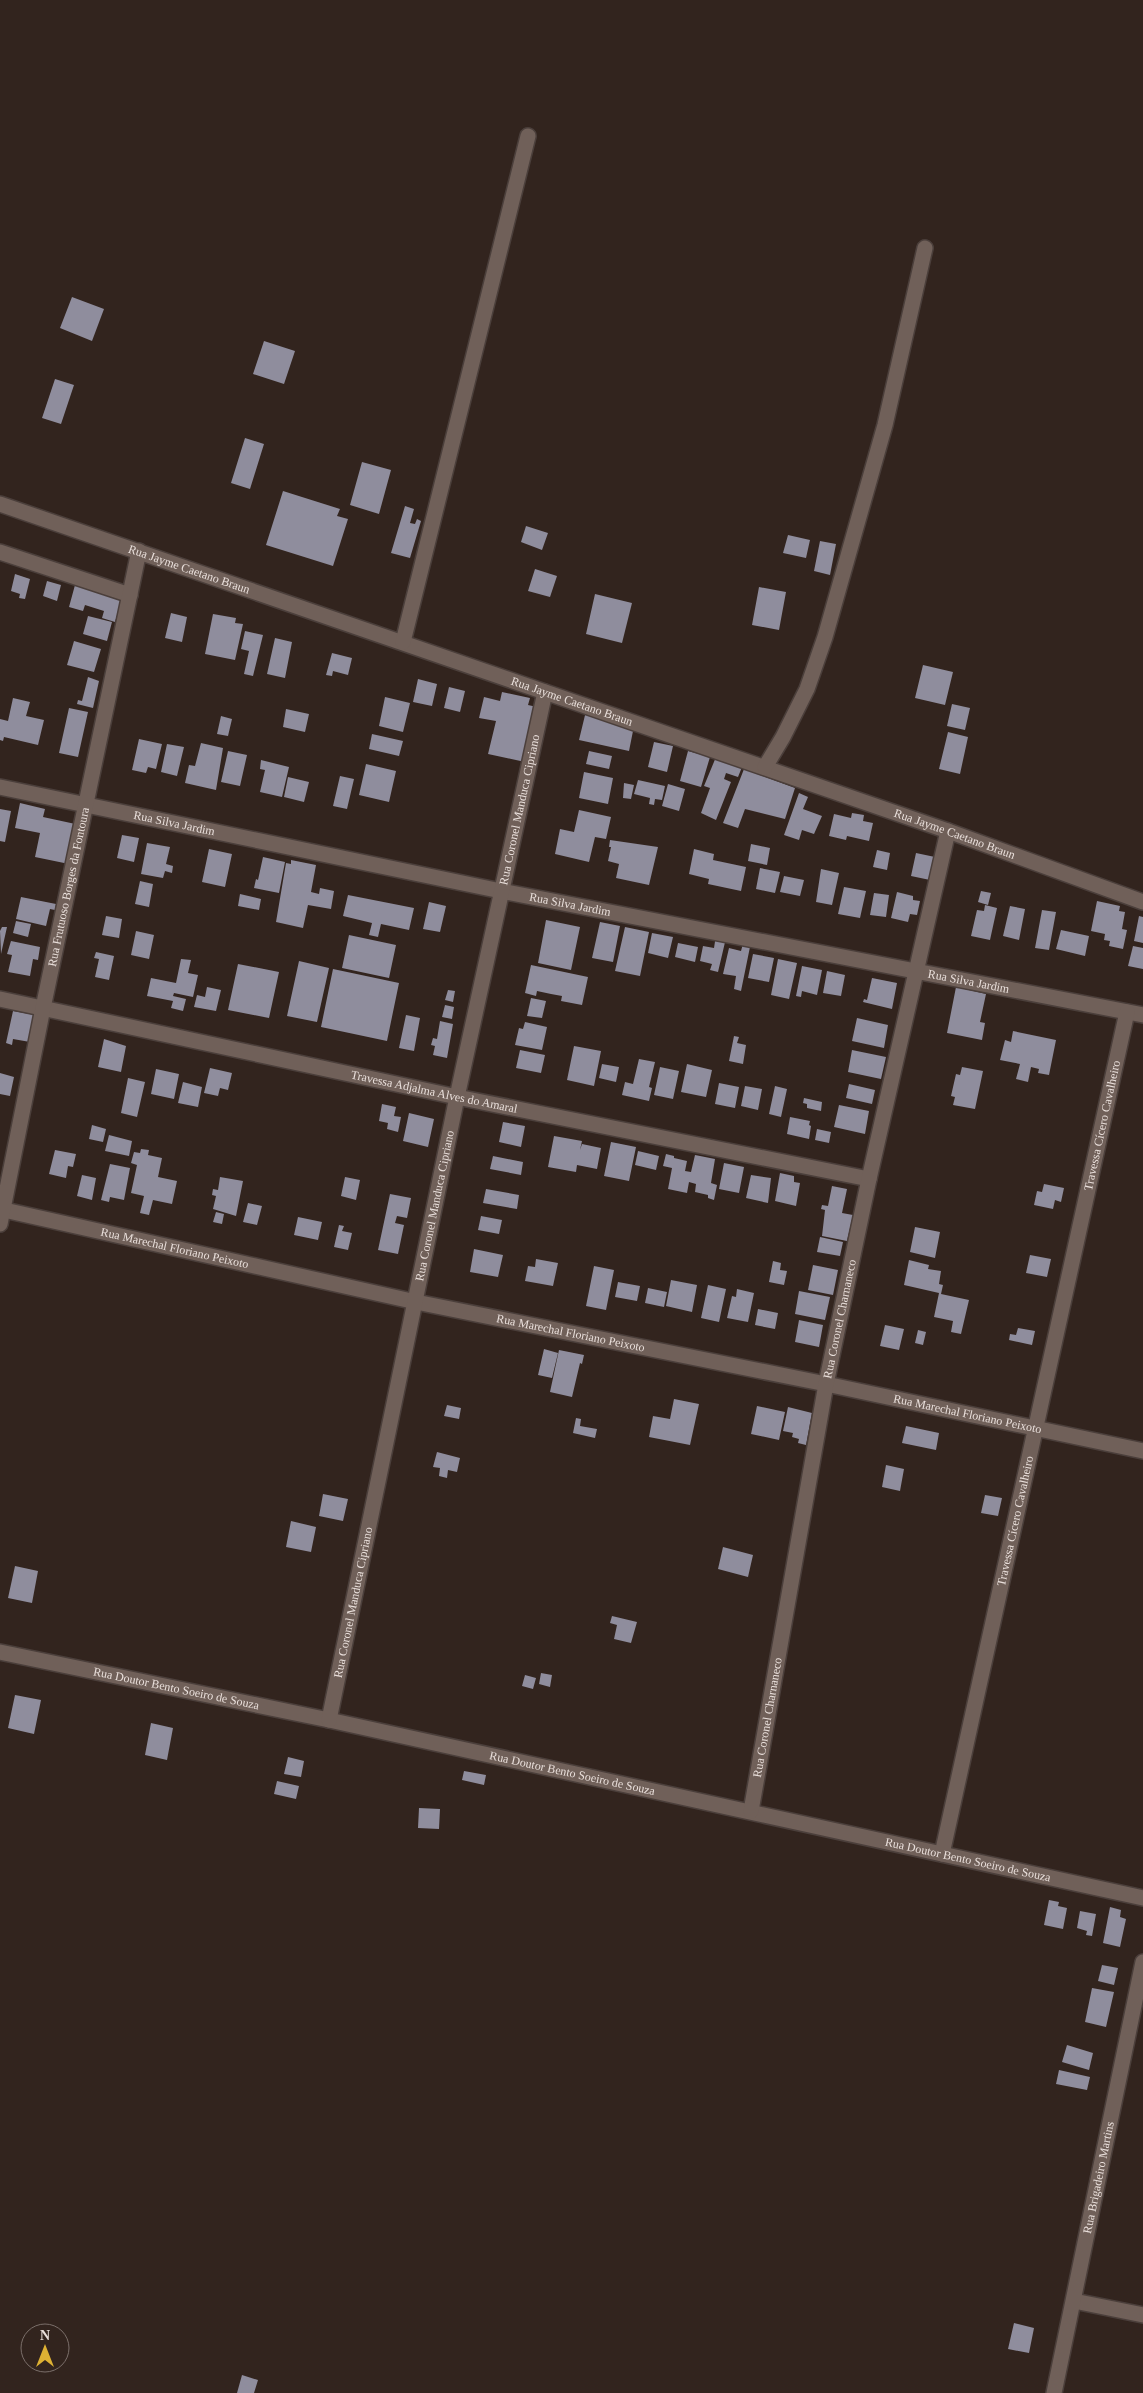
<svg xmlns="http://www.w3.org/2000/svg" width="1143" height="2393" font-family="Georgia,serif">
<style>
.building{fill:#8f8d9d}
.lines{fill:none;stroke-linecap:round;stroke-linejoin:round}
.minor-casing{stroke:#4b3f3b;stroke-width:18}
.minor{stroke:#706059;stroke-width:15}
.labels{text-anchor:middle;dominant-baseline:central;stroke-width:5;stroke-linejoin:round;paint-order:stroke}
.street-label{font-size:12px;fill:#e9dfdb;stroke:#32241e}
</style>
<rect width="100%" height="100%" fill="#32241e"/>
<path class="building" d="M72 297 104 309 92 341 60 328Z
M264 341 295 351 284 384 253 374Z
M55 379 74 385 61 424 42 418Z
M245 438 264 444 250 489 231 483Z
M362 462 391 470 379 514 350 505Z
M283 491 340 509 337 516 348 519 333 566 266 545Z
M405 506 414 509 410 523 415 524 417 519 421 521 410 558 391 553Z
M526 526 548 533 542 550 521 542Z
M788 535 810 540 806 558 783 553Z
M820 541 836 544 830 575 814 571Z
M535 569 557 576 550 597 528 591Z
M15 574 30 579 25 599 19 598 20 594 11 591Z
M47 581 61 585 57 601 43 596Z
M75 585 122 598 115 622 102 618 104 611 85 605 83 611 69 607Z
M759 587 786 592 779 630 752 625Z
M595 594 632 603 622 643 586 634Z
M171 613 187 617 182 642 165 638Z
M213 614 236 618 235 623 243 624 235 660 205 654Z
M88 616 112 622 107 641 83 634Z
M245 631 263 635 253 676 244 674 249 651 241 649Z
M275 638 292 642 285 678 267 674Z
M74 641 101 649 94 672 67 665Z
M332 653 352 658 348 675 333 671 332 676 326 675Z
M923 665 953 672 945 705 915 698Z
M88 677 99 681 93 708 77 704 78 700 82 701Z
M418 679 437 684 432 706 413 702Z
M449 687 465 691 460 712 444 708Z
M502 692 530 698 528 705 537 707 525 762 488 754 496 721 479 718 484 697 500 701Z
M385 697 410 703 403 732 379 726Z
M13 698 30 702 26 716 44 720 38 745 4 737 3 741 0 740V719L8 721Z
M952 704 970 708 965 730 947 726Z
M69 708 88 712 78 757 59 753Z
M286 709 309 714 305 732 283 727Z
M586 711 634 726 629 751 579 740Z
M221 716 232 719 228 736 217 734Z
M948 732 968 737 960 774 939 769Z
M372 734 403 741 399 756 369 749Z
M139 739 162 744 156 769 148 767 146 773 132 770Z
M654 742 673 746 667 772 648 767Z
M201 743 223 748 216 790 185 783 189 765 195 766Z
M167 744 184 747 177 776 161 772Z
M228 751 247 755 240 786 221 782Z
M589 751 612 756 609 769 586 764Z
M688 751 710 757 701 787 680 781Z
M716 757 742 767 738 777 726 773 724 779 731 782 716 820 701 813 710 788 704 786Z
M261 760 289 767 282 797 260 792 265 770 260 769Z
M366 764 396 771 389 802 359 795Z
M744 769 795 788 785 819 745 809 738 828 723 823Z
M584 772 613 778 608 804 579 798Z
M340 776 354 779 347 809 333 806Z
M288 777 309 782 304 802 284 797Z
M638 780 665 786 662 800 655 799 654 805 649 804 650 798 634 794Z
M624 783 634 785 631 799 623 798Z
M668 784 685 789 679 811 662 806Z
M799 793 808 797 803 809 822 816 814 834 802 830 799 840 784 835Z
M20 803 45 809 43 817 80 825 69 864 35 857 40 833 15 828Z
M0 809 11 811 5 842 0 841Z
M579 810 611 817 606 839 595 837 589 862 555 854 560 829 574 832Z
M852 813 864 815 863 821 873 823 869 841 847 836 846 840 829 836 834 814 851 818Z
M122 835 139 838 134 862 117 858Z
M610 840 658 847 649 885 616 878 619 864 608 861 611 847H609Z
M147 843 170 847 166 864 173 866 172 873 165 871 163 878 141 874Z
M751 844 770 848 767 865 748 861Z
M209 849 232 854 225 887 202 882Z
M694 849 714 854 713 860 746 867 741 891 708 884 709 879 689 874Z
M877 850 890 853 887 870 873 867Z
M916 853 935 857 930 880 911 876Z
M263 857 285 862 279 893 254 888 256 879 258 880Z
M291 860 316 865 311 892 319 894 320 888 334 891 331 909 308 905 303 928 276 922 286 863 291 864Z
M760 868 780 872 775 893 756 889Z
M821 869 839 873 832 905 816 902Z
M784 876 804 880 800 896 780 892Z
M140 881 153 884 149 907 135 904Z
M844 887 866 891 860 918 838 914Z
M981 891 991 893 988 905 978 902Z
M897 892 913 896V900L920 901 917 915 910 914 908 922 891 918Z
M874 893 889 895 886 917 870 915Z
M240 894 261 899 259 910 238 906Z
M348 895 414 908 409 930 381 924 378 937 369 935 372 923 343 916Z
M21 897 56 904 55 910 50 909 46 926 16 919Z
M1097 901 1120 906 1119 911 1125 912 1122 929 1127 930 1123 949 1109 946 1110 941 1104 940 1105 934 1091 931Z
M429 902 446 906 440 932 423 929Z
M985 905 997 908 990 940 971 936 977 910 984 911Z
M1010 906 1025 909 1019 940 1003 936Z
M1042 910 1056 912 1049 950 1035 948Z
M106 916 122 919 119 938 102 935Z
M1139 916 1143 917V943L1134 941Z
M546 920 580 927 571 970 538 963Z
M16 921 31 924 28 937 13 933Z
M600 922 620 926 613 962 592 958Z
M2 927H7L1 954 0 931Z
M625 927 649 932 640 976 615 971Z
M1061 930 1089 936 1085 956 1056 949Z
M136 931 154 935 149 959 131 955Z
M652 933 673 937 668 958 648 953Z
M349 935 396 945 389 978 342 968Z
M716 935 726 938 718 972 710 970 712 964 700 961 703 946 714 948Z
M744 940 751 942 741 991 734 989 736 976 723 974 729 948 741 951Z
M11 941 40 947 38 960 33 959 30 976 8 972 12 955 7 954Z
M678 943 698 947 695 962 675 957Z
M1133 946 1143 948V969L1128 966Z
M96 952 114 956 109 980 95 977 99 959 94 958Z
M753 954 774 958 769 982 748 978Z
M181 959 191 960 188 973 198 975 193 997 174 993 173 996 186 999 183 1011 171 1008 173 1001 147 996 151 978 176 983Z
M778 959 797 963 789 999 771 995Z
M299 961 329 968 317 1022 287 1016Z
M238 964 279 972 269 1018 228 1010Z
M531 965 588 977 582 1005 561 1001 562 996 551 994 537 991 536 996 525 993Z
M802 966 822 970 817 995 802 991 801 997 796 996Z
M333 969 399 983 387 1041 321 1027Z
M827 971 845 975 841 996 823 993Z
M872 978 897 983 892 1009 863 1002 864 999 867 1000Z
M207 987 221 990 216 1011 194 1007 197 995 205 997Z
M956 987 986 994 980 1022 985 1023 982 1040 947 1033Z
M448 990 455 991 453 1002 445 1000Z
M531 998 546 1001 542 1018 527 1016Z
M445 1005 454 1007 452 1019 442 1017Z
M13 1011 35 1015 30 1042 13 1039 12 1045 6 1043Z
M406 1015 420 1018 414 1051 399 1048Z
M857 1018 888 1025 884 1048 852 1041Z
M440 1021 453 1024 447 1058 433 1055 435 1046 431 1045 433 1038 437 1039Z
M525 1022 547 1027 542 1050 515 1045 519 1028 523 1029Z
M1013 1031 1056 1040 1049 1075 1038 1073 1039 1069 1031 1067 1028 1082 1016 1079 1020 1064 1000 1060 1005 1040 1011 1042Z
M734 1036 739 1037 737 1043 746 1045 743 1064 729 1061Z
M104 1039 126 1046 121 1072 98 1067Z
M574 1046 601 1051 594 1086 567 1080Z
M520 1050 545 1055 541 1073 516 1068Z
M852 1050 886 1057 881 1079 848 1072Z
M639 1059 655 1062 649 1087 652 1088 649 1101 622 1095 625 1082 633 1084Z
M602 1064 619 1067 616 1082 599 1078Z
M687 1064 712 1070 706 1097 681 1092Z
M660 1067 679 1071 673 1099 654 1095Z
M962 1067 983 1071 975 1109 953 1105 955 1097 951 1096 956 1074 960 1075Z
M210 1068 232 1073 228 1090 220 1088 218 1096 204 1093Z
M156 1069 179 1074 174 1099 151 1094Z
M0 1073 14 1077 10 1096 0 1094Z
M128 1078 145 1082 137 1117 121 1113Z
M183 1082 202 1087 198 1107 178 1103Z
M719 1083 739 1087 735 1108 715 1104Z
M849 1084 875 1090 872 1104 846 1098Z
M745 1086 762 1089 758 1110 741 1106Z
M775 1086 787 1089 781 1117 769 1114Z
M804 1098 822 1102 821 1111 807 1108V1104L803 1103Z
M382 1104 396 1107 394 1116 401 1117 398 1132 387 1129 388 1123 379 1121Z
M839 1105 869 1111 865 1134 834 1127Z
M409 1113 434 1119 428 1147 403 1141Z
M790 1117 810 1121 809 1125 811 1126 809 1139 787 1134Z
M503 1122 525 1126 521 1147 499 1142Z
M92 1125 106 1129 103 1142 89 1139Z
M817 1129 831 1132 829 1143 815 1140Z
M109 1135 132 1141 129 1156 105 1151Z
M554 1136 582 1141 580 1150 582 1144 601 1148 597 1169 577 1165 576 1172 548 1167Z
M611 1142 636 1147 629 1181 604 1176Z
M141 1149 149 1150 148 1155 162 1158 158 1177 177 1181 172 1204 153 1200 149 1215 140 1213 144 1196 131 1193 137 1165 131 1163 134 1152 140 1153Z
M55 1150 76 1154 73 1167 68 1166 66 1178 49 1174Z
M638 1151 659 1156 656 1170 635 1165Z
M666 1154 674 1156V1158L687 1161 685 1171 691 1172 695 1155 715 1159 711 1183 717 1185 714 1200 708 1198V1195L695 1192 696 1184 689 1182 687 1193 668 1189 672 1168 663 1166Z
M493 1156 523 1162 521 1175 490 1169Z
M724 1163 744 1167 739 1193 719 1189Z
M110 1164 130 1168 124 1200 110 1197 109 1202 101 1200Z
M780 1173 794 1176V1182L800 1183 796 1206 775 1201Z
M82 1175 96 1178 92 1200 77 1196Z
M751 1175 771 1178 768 1203 746 1198Z
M220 1177 243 1181 236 1216 213 1209 216 1196 212 1195 213 1189 218 1190Z
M345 1177 360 1180 356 1200 341 1196Z
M1044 1184 1064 1188 1061 1202 1055 1200 1053 1209 1034 1205 1037 1191 1042 1192Z
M832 1186 847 1189 842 1213 853 1215 847 1241 822 1236 825 1210 821 1209 822 1205 828 1206Z
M486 1189 519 1195 517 1209 483 1203Z
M390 1194 411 1198 407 1218 397 1216 395 1223 404 1225 398 1254 378 1250Z
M248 1203 262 1206 257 1225 243 1222Z
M216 1212 224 1214 222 1224 213 1222Z
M481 1216 502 1220 499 1234 478 1230Z
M298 1217 322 1222 318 1240 294 1235Z
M339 1225 344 1226 342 1231 352 1233 348 1250 334 1247Z
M915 1227 940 1232 935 1258 910 1252Z
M820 1237 843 1242 840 1256 817 1252Z
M474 1249 503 1255 498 1277 470 1272Z
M1030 1255 1051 1259 1047 1277 1026 1273Z
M536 1259 558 1263 553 1286 525 1281 528 1266 535 1267Z
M909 1260 929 1265 928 1269 941 1271 939 1284 943 1285 941 1294 969 1300 961 1334 951 1332 953 1321 934 1317 939 1293 904 1285Z
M773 1261 781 1263 780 1270 787 1271 784 1285 769 1282Z
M813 1265 838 1270 833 1295 808 1290Z
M594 1266 614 1270 606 1310 586 1306Z
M671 1280 697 1285 692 1312 666 1306Z
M618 1282 640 1286 637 1301 615 1297Z
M708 1285 726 1289 719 1322 701 1318Z
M648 1288 667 1292 664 1307 645 1303Z
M737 1289 754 1293 748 1322 727 1318 732 1296 736 1297Z
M799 1291 830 1297 825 1320 795 1314Z
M758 1309 778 1313 775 1329 755 1325Z
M799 1320 823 1325 819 1347 795 1342Z
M885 1325 904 1329 899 1350 880 1346Z
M1018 1328 1035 1331 1032 1345 1009 1340 1010 1334 1016 1335Z
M918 1330 926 1332 923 1345 915 1343Z
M544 1349 558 1353 552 1378 538 1375Z
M559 1350 584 1355 582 1364 580 1363 572 1397 550 1392Z
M674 1399 699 1404 690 1445 649 1437 653 1416 670 1419Z
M447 1405 461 1408 459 1419 444 1416Z
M757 1406 785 1412 779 1440 751 1434Z
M788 1407 812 1413 806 1445 798 1443 799 1439 792 1437 793 1433 783 1431Z
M576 1418 581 1419 580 1426 597 1429 595 1438 573 1433Z
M906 1426 939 1433 936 1450 902 1443Z
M437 1452 460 1458 457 1472 448 1470 447 1478 439 1476 440 1468 433 1467Z
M886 1465 904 1469 900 1491 882 1487Z
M323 1494 348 1499 343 1521 319 1516Z
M985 1495 1002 1498 998 1516 981 1513Z
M291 1521 316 1527 311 1552 286 1547Z
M723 1547 753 1555 748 1577 718 1569Z
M15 1566 38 1571 32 1603 8 1598Z
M612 1616 637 1622 631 1643 614 1639 617 1625 610 1623Z
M541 1673 552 1675 550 1687 539 1684Z
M525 1675 536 1678 533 1689 522 1686Z
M15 1695 41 1700 34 1734 8 1728Z
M151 1723 173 1728 167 1760 145 1755Z
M288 1757 304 1761 301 1777 284 1774Z
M464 1771 486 1775 484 1785 462 1780Z
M277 1781 299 1786 296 1799 274 1794Z
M419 1808 440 1809 439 1829 418 1828Z
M1049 1900 1059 1902 1058 1906 1067 1908 1063 1929 1044 1925Z
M1110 1907 1121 1910 1120 1917 1126 1919 1120 1947 1103 1943Z
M1080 1911 1096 1914 1092 1936 1086 1935 1087 1931 1077 1928Z
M1102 1965 1118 1968 1114 1985 1098 1981Z
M1092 1988 1114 1992 1106 2027 1085 2022Z
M1067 2045 1093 2053 1089 2070 1062 2062Z
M1059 2070 1090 2077 1087 2090 1056 2084Z
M1014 2323 1034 2328 1029 2353 1008 2349Z
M242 2375 258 2380 254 2393H237Z"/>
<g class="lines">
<defs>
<g id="minor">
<path id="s1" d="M0 504 948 831 1143 902"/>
<path d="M0 552 130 595"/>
<path d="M403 642 528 136"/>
<path d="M765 767 783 737 807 689 825 637 885 425 925 248"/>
<path id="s2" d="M0 787 501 891 1143 1015"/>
<path id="s3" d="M0 999 457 1097 869 1179"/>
<path id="s4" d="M0 1209 416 1302 826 1384 1143 1451"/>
<path id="s5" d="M0 1224 43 1008 139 551"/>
<path id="s6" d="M0 1652 329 1720 1143 1898"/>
<path id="s7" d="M329 1720 457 1097 545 692"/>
<path id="s8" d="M751 1811 826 1384 869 1179 948 831"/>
<path id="s9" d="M942 1854 1127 1012"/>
<path d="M1074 2301 1143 2315"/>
<path id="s10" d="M1054 2393 1143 1962"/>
</g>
</defs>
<use href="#minor" class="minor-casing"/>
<use href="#minor" class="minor"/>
</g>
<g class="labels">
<g class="street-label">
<text stroke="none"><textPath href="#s1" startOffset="200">Rua Jayme Caetano Braun</textPath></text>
<text stroke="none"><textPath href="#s1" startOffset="605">Rua Jayme Caetano Braun</textPath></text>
<text stroke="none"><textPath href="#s7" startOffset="930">Rua Coronel Manduca Cipriano</textPath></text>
<text stroke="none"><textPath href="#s2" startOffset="178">Rua Silva Jardim</textPath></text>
<text stroke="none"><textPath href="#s1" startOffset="1010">Rua Jayme Caetano Braun</textPath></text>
<text stroke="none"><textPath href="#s5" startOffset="344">Rua Frutuoso Borges da Fontoura</textPath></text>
<text stroke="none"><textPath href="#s2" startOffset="582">Rua Silva Jardim</textPath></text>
<text stroke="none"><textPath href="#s2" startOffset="988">Rua Silva Jardim</textPath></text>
<text stroke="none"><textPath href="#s3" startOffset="444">Travessa Adjalma Alves do Amaral</textPath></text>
<text stroke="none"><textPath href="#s9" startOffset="746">Travessa Cícero Cavalheiro</textPath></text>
<text stroke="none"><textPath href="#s7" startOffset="525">Rua Coronel Manduca Cipriano</textPath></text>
<text stroke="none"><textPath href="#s4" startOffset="179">Rua Marechal Floriano Peixoto</textPath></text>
<text stroke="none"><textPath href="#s8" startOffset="500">Rua Coronel Charnaneco</textPath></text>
<text stroke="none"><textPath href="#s4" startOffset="584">Rua Marechal Floriano Peixoto</textPath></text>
<text stroke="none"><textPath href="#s4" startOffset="989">Rua Marechal Floriano Peixoto</textPath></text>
<text stroke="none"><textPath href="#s9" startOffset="341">Travessa Cícero Cavalheiro</textPath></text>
<text stroke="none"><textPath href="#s7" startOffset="120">Rua Coronel Manduca Cipriano</textPath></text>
<text stroke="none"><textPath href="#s6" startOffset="180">Rua Doutor Bento Soeiro de Souza</textPath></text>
<text stroke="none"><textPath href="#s8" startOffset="95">Rua Coronel Charnaneco</textPath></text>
<text stroke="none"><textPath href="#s6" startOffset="585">Rua Doutor Bento Soeiro de Souza</textPath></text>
<text stroke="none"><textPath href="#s6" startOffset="990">Rua Doutor Bento Soeiro de Souza</textPath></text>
<text stroke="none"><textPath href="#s10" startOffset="220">Rua Brigadeiro Martins</textPath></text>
</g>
</g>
<g transform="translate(45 2348)"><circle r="24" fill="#32241e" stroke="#7b6f6a"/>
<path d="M0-4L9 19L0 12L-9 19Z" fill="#deb133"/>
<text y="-8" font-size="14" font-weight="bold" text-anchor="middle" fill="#e9dfdb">N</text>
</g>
</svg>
